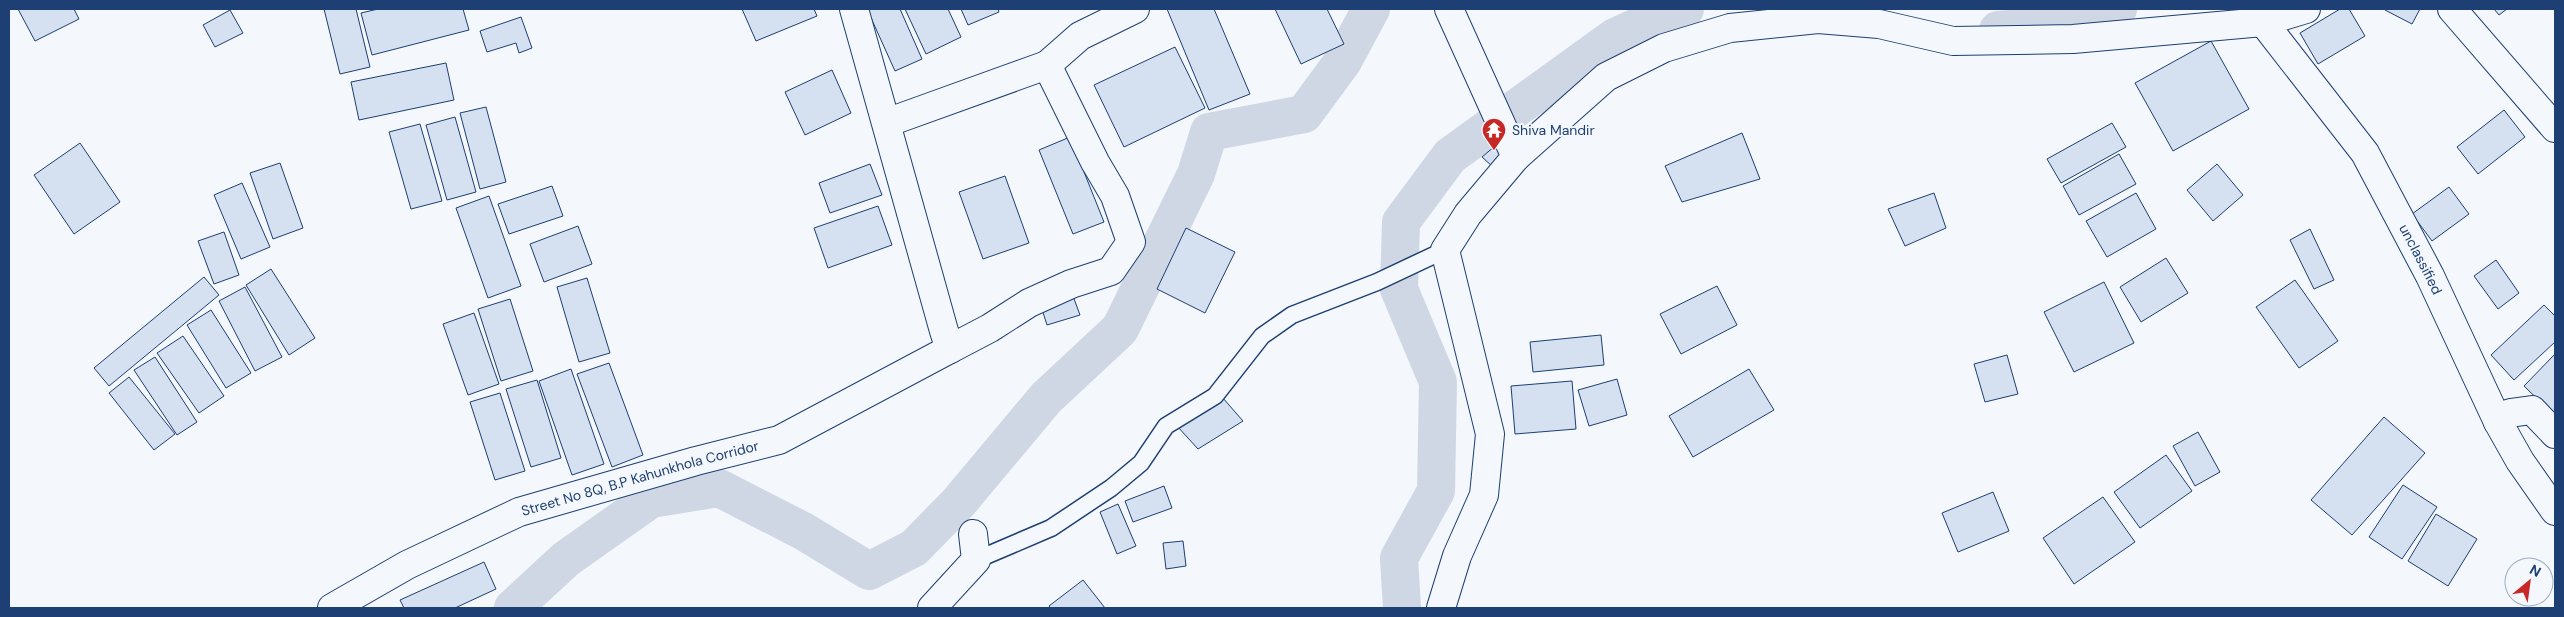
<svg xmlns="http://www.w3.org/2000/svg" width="2564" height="617" font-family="'DM Sans',sans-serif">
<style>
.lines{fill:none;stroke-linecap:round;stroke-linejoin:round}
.canal{stroke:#cfd7e4;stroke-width:38}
.building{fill:#d5e0f0;stroke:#1d3f73}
.lane-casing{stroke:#1d3f73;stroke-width:19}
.street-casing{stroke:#1d3f73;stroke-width:30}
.lane{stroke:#f4f7fb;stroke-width:16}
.street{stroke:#f4f7fb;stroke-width:28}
.labels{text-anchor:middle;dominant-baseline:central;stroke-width:4;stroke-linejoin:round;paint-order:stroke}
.poi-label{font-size:14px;fill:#1d3f73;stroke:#f4f7fb;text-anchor:start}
.street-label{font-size:14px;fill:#1d3f73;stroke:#f4f7fb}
</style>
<rect width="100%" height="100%" fill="#f4f7fb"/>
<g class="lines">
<path class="canal" d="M1998 30 2048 26 2118 9
M513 608 566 559 651 499 719 488 803 531 869 571 914 548 959 502 1046 398 1120 329 1196 174 1209 132 1304 114 1343 61 1371 9
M1402 608 1399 558 1436 491 1438 382 1399 289 1401 222 1450 156 1615 37 1676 9H1685"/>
</g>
<path class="building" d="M18 9H74L79 19 35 41Z
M324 9H356L370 67 340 74Z
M378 9H463L469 30 372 55 361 13Z
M742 9H814L817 16 756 41Z
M867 9H900L922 59 895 71Z
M905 9H948L961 37 926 54Z
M961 9H998L999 12 968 25Z
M1167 9H1214L1250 94 1209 110Z
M1275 9H1327L1344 44 1301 64Z
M2340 9H2349L2365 36 2318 64 2300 33Z
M2386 9H2420L2412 24 2385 10Z
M2494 9H2507L2499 15Z
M230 10 243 33 215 47 203 25Z
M521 17 532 48 519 53 516 43 487 52 480 31Z
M2211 41 2249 109 2173 151 2135 83Z
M1175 47 1205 108 1124 147 1094 85Z
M446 63 454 100 359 120 351 82Z
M832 70 851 113 805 135 785 92Z
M486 107 506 182 480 189 460 113Z
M2504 110 2525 137 2478 174 2457 147Z
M455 117 476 192 447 200 426 125Z
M2112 123 2126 147 2061 183 2047 159Z
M420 124 442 201 411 209 389 132Z
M1742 133 1760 179 1682 202 1665 166Z
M1070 137 1104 222 1073 234 1039 150Z
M80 143 120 202 74 234 34 175Z
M1495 146 1504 157 1493 167 1482 157Z
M2119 154 2136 184 2079 215 2063 186Z
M280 163 303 228 273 239 250 173Z
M870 164 882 195 830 213 819 183Z
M2217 164 2243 195 2213 221 2187 190Z
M1005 176 1029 243 983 259 959 192Z
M242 183 270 247 241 259 214 195Z
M552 186 563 216 509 234 498 204Z
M2449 187 2469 214 2432 241 2412 214Z
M1934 193 1946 228 1905 246 1888 209Z
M2136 193 2156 229 2107 257 2086 221Z
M489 196 521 286 488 298 456 208Z
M878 206 892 245 828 268 814 228Z
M578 226 592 264 544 282 530 244Z
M1186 228 1235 252 1205 313 1157 289Z
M2310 229 2334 280 2314 289 2290 240Z
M224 232 239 275 214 284 198 241Z
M2166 258 2188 293 2141 322 2120 287Z
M2496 260 2519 293 2498 309 2474 276Z
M271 269 315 338 289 355 246 285Z
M204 277 219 295 109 386 94 368Z
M587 278 610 353 579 362 557 287Z
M2295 280 2338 341 2299 368 2256 307Z
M2104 282 2134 343 2074 372 2044 312Z
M1717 286 1737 325 1681 354 1660 314Z
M245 287 282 357 255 371 219 301Z
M1073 296 1080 315 1047 325 1041 306Z
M510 299 533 371 501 381 478 309Z
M2544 305 2555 316V342L2514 380 2491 355Z
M211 310 251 373 226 388 187 325Z
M474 313 499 384 468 395 443 324Z
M1601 335 1604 365 1533 372 1530 342Z
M183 336 224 396 199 413 157 353Z
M2555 354V416L2524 386Z
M2007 355 2018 394 1985 402 1974 364Z
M155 357 197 422 177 435 134 370Z
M609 363 643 455 612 467 577 374Z
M571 369 604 464 572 475 539 381Z
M1749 369 1774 410 1693 457 1669 416Z
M129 377 175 434 154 450 109 393Z
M1617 379 1627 415 1589 426 1578 390Z
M537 380 561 458 531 467 506 389Z
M1572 381 1576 429 1515 434 1511 386Z
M500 393 525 471 495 480 470 402Z
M1222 397 1243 421 1198 449 1177 426Z
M2384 417 2425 453 2352 535 2311 500Z
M2198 432 2220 472 2195 486 2173 446Z
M2166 455 2192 491 2140 528 2114 492Z
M2403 485 2437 507 2402 559 2369 537Z
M1164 486 1172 508 1133 522 1125 501Z
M1993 492 2009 531 1958 552 1942 513Z
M2103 497 2135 542 2074 584 2043 538Z
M1118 504 1136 546 1117 554 1100 512Z
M2436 514 2477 539 2448 586 2408 561Z
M1183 541 1186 566 1166 569 1163 543Z
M484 562 496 589 455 608H404L400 600Z
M1083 580 1105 608H1051L1049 606Z"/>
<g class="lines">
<defs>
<path id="lane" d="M976 560 1051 528 1111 488 1141 463 1166 426 1215 396 1262 336 1292 315 1377 282 1445 250"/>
<g id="street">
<path d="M854 9 944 331 950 349 990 328 1029 303 1071 284 1111 271 1131 242 1115 196 1095 162 1047 65 886 123"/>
<path d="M2452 9 2555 128"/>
<path id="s1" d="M2263 22 2365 153 2430 276 2498 422 2520 461 2555 511"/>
<path d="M1047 65 1080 36 1135 9"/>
<path d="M1516 157 1606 77 1664 48 1730 28 1818 19 1879 24 1953 41 2073 39 2263 22 2306 9"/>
<path d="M2498 422 2510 413 2532 410 2555 434"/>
<path id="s2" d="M332 608 407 565 519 512 696 461 779 440 950 349"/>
<path d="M932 608 976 560 973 534"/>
<path d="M1441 608 1457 556 1484 495 1490 434 1445 250 1468 214 1516 157 1449 9"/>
</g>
</defs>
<use href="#lane" class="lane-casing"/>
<use href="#street" class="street-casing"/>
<use href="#lane" class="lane"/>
<use href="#street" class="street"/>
</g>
<defs>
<symbol id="temple-pin" viewBox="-11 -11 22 30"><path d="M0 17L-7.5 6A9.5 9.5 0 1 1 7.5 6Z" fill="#c62828" stroke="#f4f7fb"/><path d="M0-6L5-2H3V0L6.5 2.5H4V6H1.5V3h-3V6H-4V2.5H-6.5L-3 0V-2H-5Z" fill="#fff"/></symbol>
</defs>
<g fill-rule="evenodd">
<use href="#temple-pin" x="1480" y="116" width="28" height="38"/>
</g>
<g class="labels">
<g class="poi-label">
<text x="1512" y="130">Shiva Mandir</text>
</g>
<g class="street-label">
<text stroke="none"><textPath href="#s1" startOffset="286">unclassified</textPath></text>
<text stroke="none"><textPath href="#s2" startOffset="336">Street No 8Q, B.P Kahunkhola Corridor</textPath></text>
</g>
</g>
<rect width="2564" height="617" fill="none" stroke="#1d3f73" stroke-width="20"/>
<g transform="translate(2529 582) rotate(29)"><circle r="24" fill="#f4f7fb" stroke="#9eadc5"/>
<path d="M0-4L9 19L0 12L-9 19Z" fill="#c62828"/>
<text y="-8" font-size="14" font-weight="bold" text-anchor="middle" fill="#1d3f73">N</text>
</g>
</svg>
